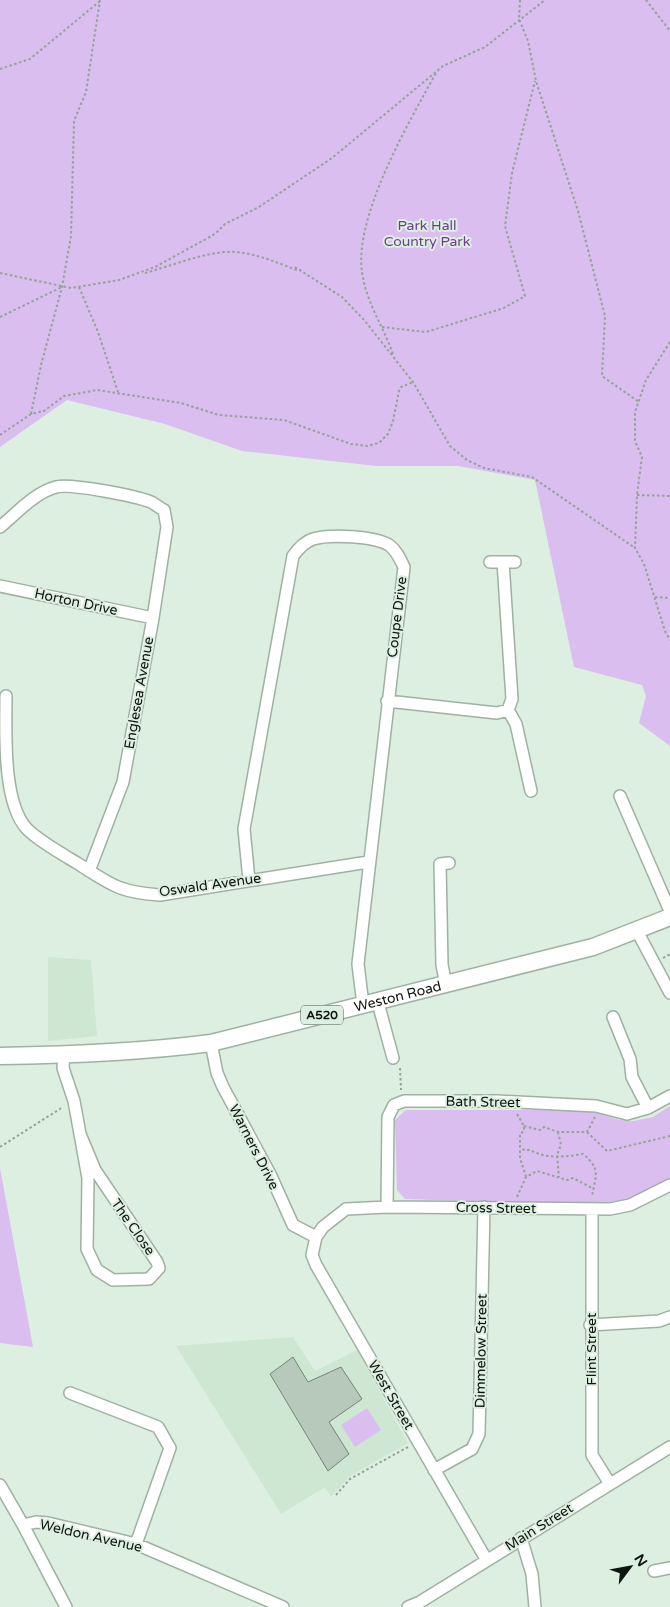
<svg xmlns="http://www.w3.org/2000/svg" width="670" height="1607" font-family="'Varela Round',sans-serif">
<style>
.built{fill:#cee7d2}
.green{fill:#dabeef}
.building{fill:#b7c9ba;stroke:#758678}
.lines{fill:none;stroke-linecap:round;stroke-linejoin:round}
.minor-casing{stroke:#9fb1a2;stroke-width:14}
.highway-casing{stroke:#9fb1a2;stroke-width:19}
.path{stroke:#94a297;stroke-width:2;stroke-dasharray:2.5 2.5;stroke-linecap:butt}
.minor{stroke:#fff;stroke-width:11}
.highway{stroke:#fff;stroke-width:16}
.labels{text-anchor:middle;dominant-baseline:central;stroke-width:4;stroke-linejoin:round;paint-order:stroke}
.shield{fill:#ddefe0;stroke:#4c564e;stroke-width:1}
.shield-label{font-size:12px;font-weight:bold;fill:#0e140f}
.park-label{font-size:14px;fill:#6c3d8a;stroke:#ddefe0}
.street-label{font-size:14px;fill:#0e140f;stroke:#ddefe0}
</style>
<rect width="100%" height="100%" fill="#ddefe0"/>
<path class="built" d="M48 957 91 960 97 1036 48 1041Z
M293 1337 315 1371 357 1350 408 1443 350 1476 331 1497 325 1487 281 1514 176 1346Z"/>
<path class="green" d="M0 0H670V746L639 723 646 696 642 685 574 667 535 480 458 466H376L242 451 165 424 67 400 0 447Z
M670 1106V1180L629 1202 595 1206 405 1199 397 1190 395 1120 406 1110H564L594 1112 619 1120 634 1121 653 1117Z
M0 1168 33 1347 0 1343Z
M367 1408 381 1430 355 1447 341 1425Z"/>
<path class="building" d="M293 1357 308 1382 341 1367 362 1399 329 1422 349 1454 328 1471 270 1374Z"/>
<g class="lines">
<defs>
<path id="minor" d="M0 527C17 513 34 493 56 487 70 483 136 496 151 502 155 504 159 508 164 510L167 527 153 618 123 782 89 871
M490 562H515
M0 586 153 618
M6 696C6 731 2 802 27 829 39 841 62 854 77 863 112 885 118 892 160 895L368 862
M387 701 497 713 508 710 512 699 503 562
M508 710 516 724 531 791
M620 796 670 911
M249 880 244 829 293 556C298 549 304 542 313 539 330 534 374 536 389 545 397 551 400 559 404 567L358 964 363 1005
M637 931 670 993
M446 984 442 965 440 864 449 863
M378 1003 393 1058
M613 1017 630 1059 632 1077 648 1108
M211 1043 217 1073 223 1087 270 1174 293 1225 316 1237
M64 1055 63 1068 74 1101 80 1134 95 1170 157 1262 159 1268 149 1279 113 1280 97 1270 87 1249 88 1178 80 1134
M387 1207 388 1117 394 1105 404 1101H497L596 1106 627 1114 648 1108 670 1096
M592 1210V1455L610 1484
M590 1325 659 1321 670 1317
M70 1393 158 1427 170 1448 136 1544
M434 1470 472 1449 479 1434 484 1207
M0 1485 23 1525 36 1522 48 1523 136 1544 283 1607
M23 1525 66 1607
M521 1538 532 1574 535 1607
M486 1559 316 1265 312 1255 316 1237 323 1227 346 1209 387 1207 610 1209 630 1205 670 1185
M654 1571 670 1568
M408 1607 420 1602 670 1447"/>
<g id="highway">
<path id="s1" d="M0 1056C71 1055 141 1052 211 1043L593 947 670 917"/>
</g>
</defs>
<use href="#minor" class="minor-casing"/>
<use href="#highway" class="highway-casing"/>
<path class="path" d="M520 0 519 19 528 41 536 81 578 211 605 316 602 376 639 402
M646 0 670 31
M0 69 30 59 100 1
M295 267 342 297 365 321 413 382 450 446 467 460 484 468 532 477 635 548
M0 273 71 288 119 280 155 267 215 234 225 224 259 207 332 158 443 66 485 47 545 0
M145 273C171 266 209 250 236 252 258 254 278 263 299 271
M79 287 98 332 118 392
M0 317 62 287
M382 327 426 332 504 308 525 296 505 226 512 173 535 81
M670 342 646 380 635 412V441L642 457 637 495 635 548 644 564 665 631 670 640
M393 354C383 326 366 302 362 272 354 216 409 122 436 73
M31 414 41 365 62 287 71 236 74 121 86 92 100 0
M0 435 31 414 44 411 64 396 97 390 181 403 219 415 284 420 351 444 367 446 379 443 388 434 393 421 399 391 401 387 413 382
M637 495 670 496
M655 597 670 598
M663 958 670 954
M400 1068 401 1090
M517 1114 524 1126V1131L520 1134V1150
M524 1126 540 1130 544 1127 558 1132H587L595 1117
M558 1132 561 1145 557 1155 559 1177
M587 1132 607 1151 670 1136
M0 1147 63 1107
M526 1177 520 1158V1150C530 1148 534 1153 543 1155 555 1158 571 1156 583 1154 602 1170 595 1176 592 1197
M517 1197 526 1177 537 1171 567 1180 573 1178 594 1189
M336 1495 350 1479 408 1447"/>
<use href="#minor" class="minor"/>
<use href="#highway" class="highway"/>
</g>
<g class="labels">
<rect class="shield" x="301" y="1005.5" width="42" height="19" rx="4"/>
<g class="shield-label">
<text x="322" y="1015">A520</text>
</g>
<g class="park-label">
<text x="427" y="225">Park Hall<tspan x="427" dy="16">Country Park</tspan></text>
</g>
<g class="street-label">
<text transform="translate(76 602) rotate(12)">Horton Drive</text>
<text transform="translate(397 617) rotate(-83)">Coupe Drive</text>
<text transform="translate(139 693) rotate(-80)">Englesea Avenue</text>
<text transform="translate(210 885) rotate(-8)">Oswald Avenue</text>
<text stroke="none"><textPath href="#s1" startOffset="404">Weston Road</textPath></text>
<text transform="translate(483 1102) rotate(1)">Bath Street</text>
<text transform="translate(254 1147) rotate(63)">Warners Drive</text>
<text transform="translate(496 1208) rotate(1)">Cross Street</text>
<text transform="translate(133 1227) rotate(55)">The Close</text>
<text transform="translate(591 1349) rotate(-90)">Flint Street</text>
<text transform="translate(481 1351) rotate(-89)">Dimmelow Street</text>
<text transform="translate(391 1395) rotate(60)">West Street</text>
<text transform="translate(539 1527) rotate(-32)">Main Street</text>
<text transform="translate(91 1536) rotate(13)">Weldon Avenue</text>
</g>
</g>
<g transform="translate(630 1567) rotate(58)" stroke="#ddefe0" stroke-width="4" paint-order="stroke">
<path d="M0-4L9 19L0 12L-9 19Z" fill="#0e140f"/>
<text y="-8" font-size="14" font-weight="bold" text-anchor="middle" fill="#0e140f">N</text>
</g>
</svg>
